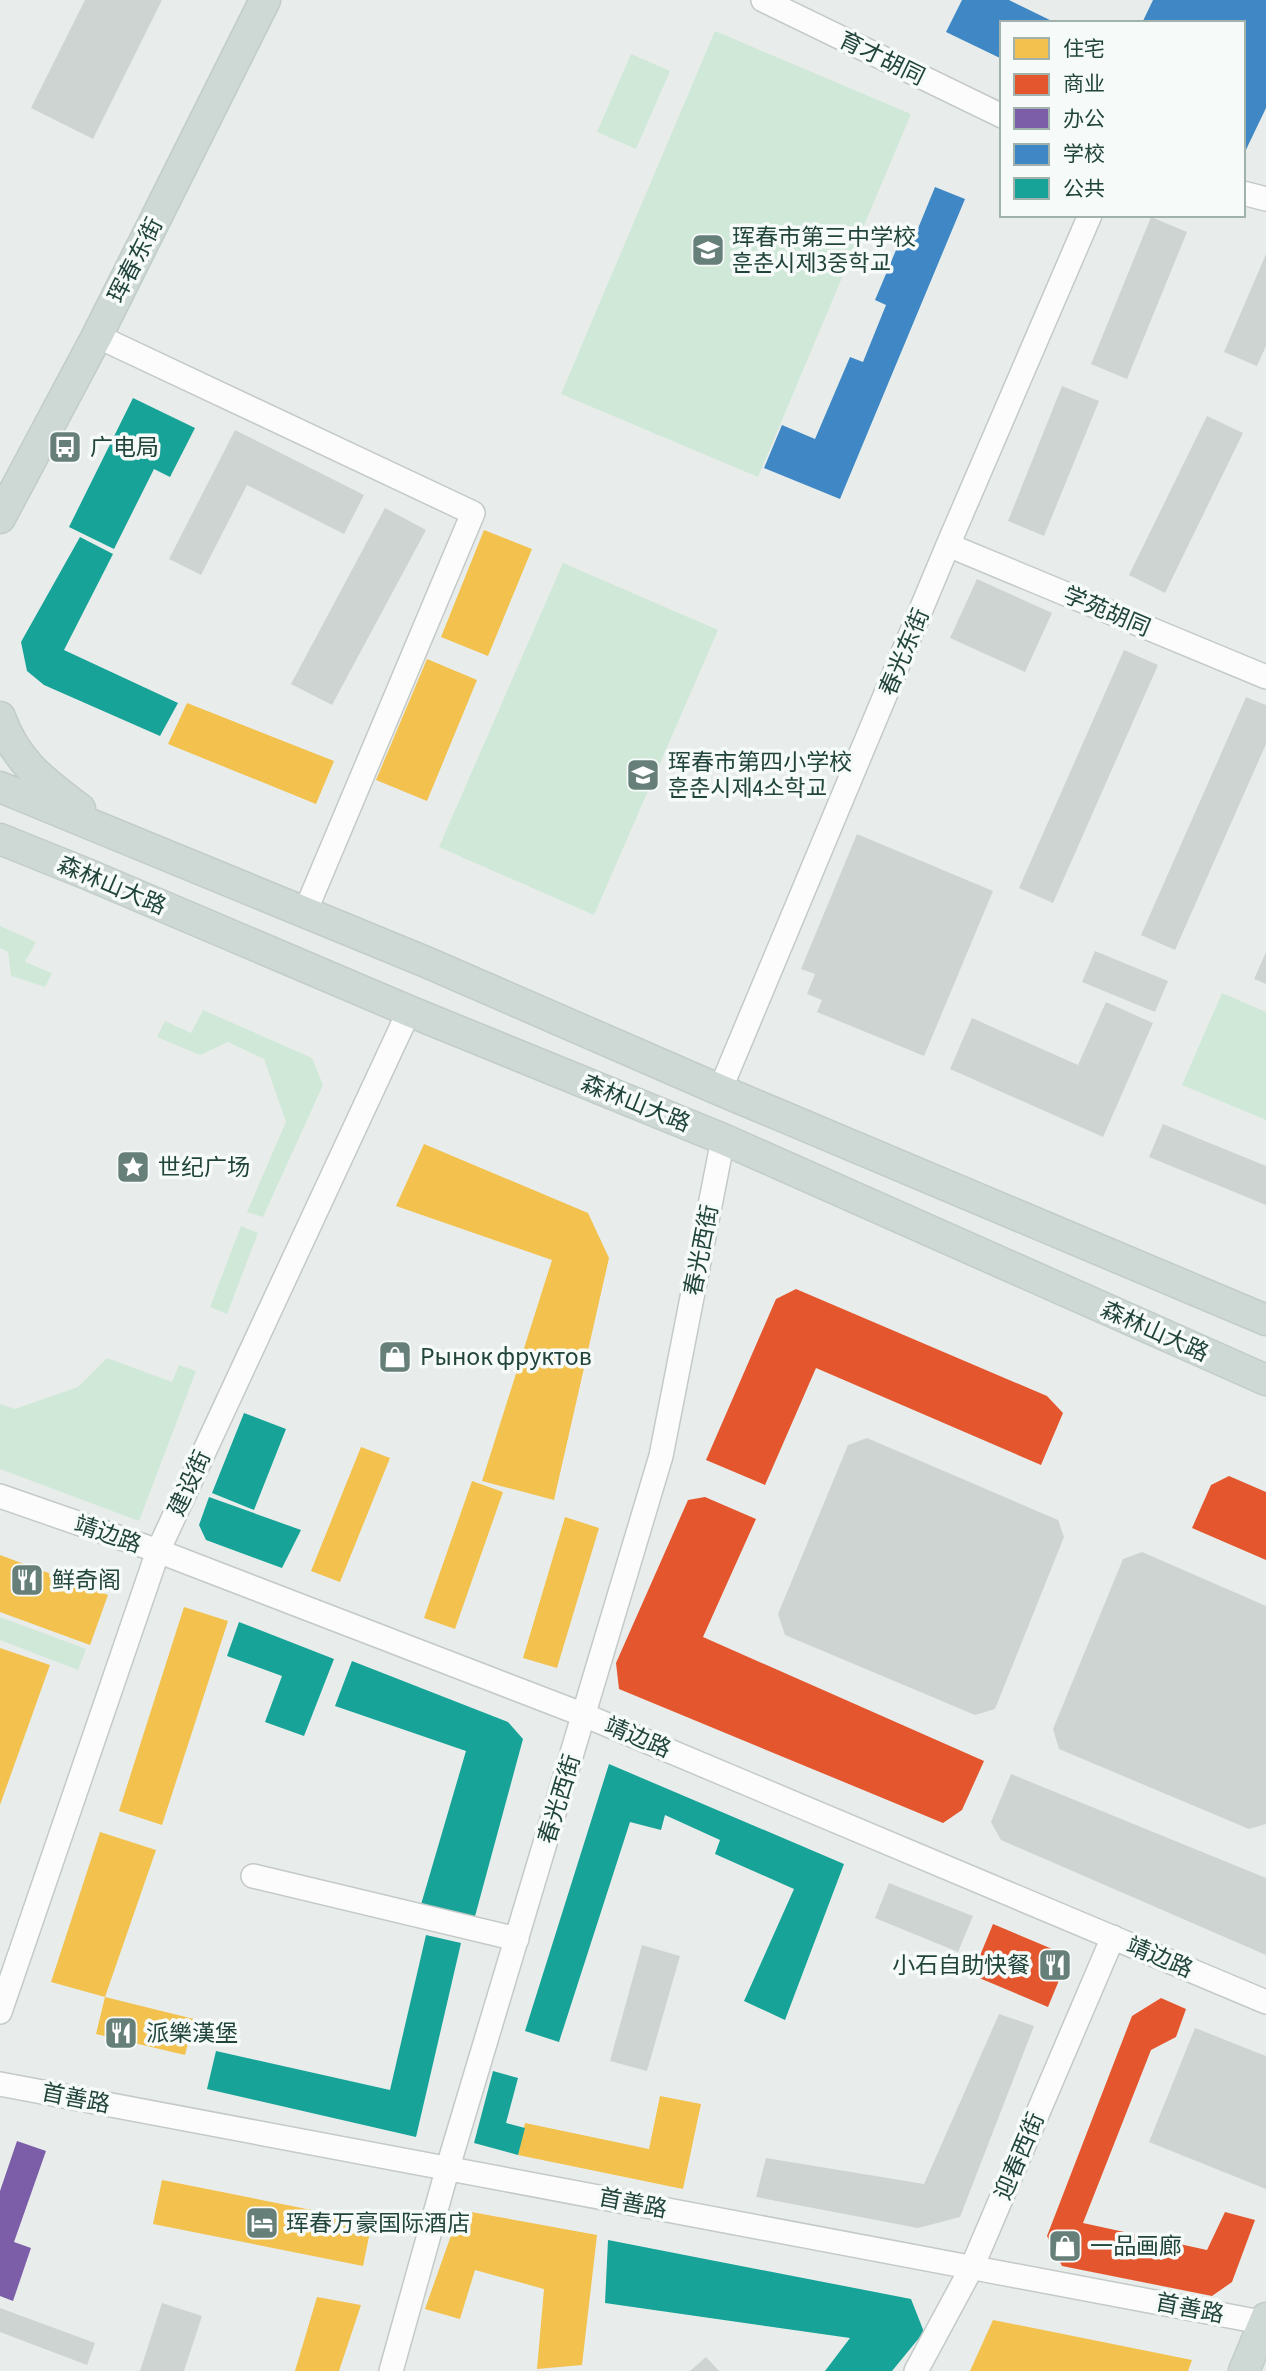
<svg xmlns="http://www.w3.org/2000/svg" width="1266" height="2371" font-family="'Asap Condensed','Noto Sans SC','Noto Sans KR',sans-serif">
<style>
.green{fill:#d0e8d7}
.homes{fill:#f2c14e}
.shops{fill:#e4572e}
.offices{fill:#7b5ea7}
.schools{fill:#3f88c5}
.public{fill:#17a398}
.building{fill:#ced4d2}
.lines{fill:none;stroke-linecap:round;stroke-linejoin:round}
.minor-casing{stroke:#c4cac8;stroke-width:26}
.major-casing{stroke:#c2ccc9;stroke-width:33}
.minor{stroke:#fcfcfc;stroke-width:23}
.major{stroke:#ced8d5;stroke-width:30}
.labels{text-anchor:middle;dominant-baseline:central;stroke-width:7;stroke-linejoin:round;paint-order:stroke}
.street-label{font-size:23px;fill:#21443b;stroke:#f6fbf9}
.poi-label{font-size:23px;fill:#21443b;stroke:#f6fbf9;text-anchor:start}
</style>
<rect width="100%" height="100%" fill="#e8edeb"/>
<path class="green" d="M715 31 911 114 758 477 561 394Z
M631 54 670 71 636 149 597 132Z
M563 563 718 630 594 915 439 847Z
M0 926 36 942 25 962 52 973 45 987 11 976 8 952 0 948Z
M1222 993 1266 1012V1120L1182 1085Z
M203 1010 312 1058 323 1085 263 1217 247 1212 286 1122 264 1059 228 1042 200 1055 157 1037 165 1021 191 1033Z
M241 1226 258 1233 227 1314 210 1307Z
M107 1358 172 1382 179 1365 196 1371 139 1521 0 1469V1404L15 1409 78 1387Z
M0 1617 86 1649 78 1670 0 1640Z"/>
<path class="homes" d="M484 530 532 549 488 656 441 637Z
M427 659 477 680 427 801 376 780Z
M187 703 334 761 316 804 168 744Z
M424 1144 588 1213 609 1258 554 1500 482 1481 552 1260 396 1206Z
M361 1447 390 1458 340 1582 311 1571Z
M472 1481 503 1492 455 1629 424 1618Z
M565 1517 599 1528 557 1668 523 1658Z
M0 1555 108 1595 90 1645 0 1612Z
M184 1607 228 1621 162 1825 119 1811Z
M0 1648 50 1665 0 1805Z
M100 1832 156 1850 105 1997 51 1982Z
M105 1997 194 2019 185 2055 96 2034Z
M660 2096 701 2104 683 2189 518 2155 525 2123 649 2149Z
M162 2180 372 2222 363 2266 153 2224Z
M460 2210 597 2235 582 2365 537 2369 544 2289 475 2270 460 2319 425 2309Z
M317 2297 361 2305 339 2371H295Z
M993 2320 1192 2360 1188 2371H970Z"/>
<path class="shops" d="M796 1289 1047 1396 1063 1413 1041 1465 816 1368 765 1485 706 1460 776 1299Z
M1229 1476 1266 1492V1560L1192 1528 1211 1485Z
M705 1497 756 1519 703 1637 984 1761 962 1810 943 1823 619 1689 616 1663 688 1500Z
M993 1924 1069 1956 1048 2007 972 1975Z
M1161 1998 1186 2009 1176 2037 1151 2050 1083 2223 1207 2250 1225 2212 1255 2220 1232 2282 1212 2296 1062 2266 1047 2236 1132 2016Z"/>
<path class="offices" d="M17 2141 46 2151 14 2242 31 2248 13 2301 0 2296V2191Z"/>
<path class="schools" d="M962 0H1009L1056 23H1002V59L946 32Z
M1153 0H1266V108L1243 156V23H1142Z
M935 187 965 199 840 499 764 468 782 425 815 439 850 357 863 362 886 305 875 300 899 243 910 248Z"/>
<path class="public" d="M133 398 195 428 170 477 154 469 114 549 69 527Z
M80 537 113 554 64 650 178 703 160 736 44 685 27 671 21 642Z
M244 1413 286 1429 254 1510 212 1493Z
M209 1497 301 1530 282 1568 206 1540 199 1525Z
M239 1622 334 1659 304 1736 265 1722 282 1676 227 1656Z
M352 1661 508 1722 523 1739 474 1920 420 1908 466 1751 335 1706Z
M609 1764 844 1864 785 2020 744 2001 794 1889 715 1854 720 1840 665 1815 661 1830 630 1822 559 2042 525 2031Z
M426 1935 461 1943 416 2137 207 2089 216 2051 390 2090Z
M493 2071 518 2078 506 2123 525 2128 518 2155 474 2143Z
M608 2240 911 2299 924 2332 892 2371H825L850 2338 605 2303Z"/>
<path class="building" d="M85 0H162L93 139 31 108Z
M1151 217 1187 232 1127 379 1091 364Z
M1266 254V346L1257 366 1224 352Z
M1062 386 1099 401 1044 536 1008 521Z
M1207 416 1243 433 1165 593 1129 575Z
M235 430 364 495 344 534 247 485 201 575 169 559Z
M385 508 426 530 332 705 291 684Z
M977 579 1052 613 1025 672 950 638Z
M1124 650 1158 665 1053 903 1019 888Z
M1246 697 1266 705V744L1175 950 1141 935Z
M857 834 993 891 924 1056 817 1012 822 1000 807 994 815 974 801 969Z
M1095 951 1168 981 1155 1012 1082 982Z
M1266 952V984L1254 979Z
M1106 1002 1153 1023 1103 1137 950 1069 972 1018 1078 1065Z
M1163 1124 1266 1166V1205L1149 1157Z
M867 1438 1058 1520 1064 1537 995 1709 975 1715 785 1635 778 1614 848 1445Z
M1142 1552 1266 1606V1824L1249 1829 1059 1749 1053 1729 1123 1559Z
M1011 1774 1266 1878V1955L1001 1840 991 1822Z
M889 1883 973 1916 958 1952 875 1918Z
M642 1945 680 1956 647 2071 610 2061Z
M999 2014 1034 2026 960 2217 918 2228 756 2197 766 2158 924 2184Z
M1195 2028 1266 2056V2189L1149 2142Z
M162 2303 202 2316 184 2371H140Z
M0 2308 95 2343 87 2365 0 2332Z
M706 2357 719 2371H690Z"/>
<g class="lines">
<defs>
<path id="minor" d="M763 0 1002 116
M1243 193 1266 199
M97 336 473 513 305 912
M948 545 1266 677
M720 1090 948 545 1090 215
M0 1496 158 1551 584 1715 1266 2002
M253 1876 517 1939
M0 2012 158 1551 409 1011
M0 2084 1266 2323
M391 2371 448 2167 661 1456 723 1139
M916 2371 972 2267 1113 1937"/>
<path id="major" d="M0 518 97 336 265 0
M0 717C16 762 43 781 80 809
M0 787 426 962 720 1090 1266 1320
M0 839 87 874 409 1011 723 1139 1266 1380
M1244 2371 1266 2318"/>
</defs>
<use href="#minor" class="minor-casing"/>
<use href="#major" class="major-casing"/>
<use href="#minor" class="minor"/>
<use href="#major" class="major"/>
</g>
<defs>
<symbol id="school-square" viewBox="-11 -11 22 22"><rect x="-9" y="-9" width="18" height="18" rx="4" fill="#677f79" stroke="#f6fbf9"/><path d="M0-5L7-2L0 1L-7-2ZM-4 1L0 2.5L4 1V4Q0 6-4 4Z" fill="#fff"/></symbol>
<symbol id="bus-square" viewBox="-11 -11 22 22"><rect x="-9" y="-9" width="18" height="18" rx="4" fill="#677f79" stroke="#f6fbf9"/><path d="M-5-6H5V4H4V6H2V4H-2V6H-4V4H-5ZM-3.5-4V0h7V-4ZM-3.5 1.2v1.5H-2V1.2ZM2 1.2v1.5H3.5V1.2Z" fill="#fff"/></symbol>
<symbol id="sight-square" viewBox="-11 -11 22 22"><rect x="-9" y="-9" width="18" height="18" rx="4" fill="#677f79" stroke="#f6fbf9"/><path d="M0-6L1.8-2.2L6-1.7L2.9 1.2L3.7 5.4L0 3.3L-3.7 5.4L-2.9 1.2L-6-1.7L-1.8-2.2Z" fill="#fff"/></symbol>
<symbol id="shop-square" viewBox="-11 -11 22 22"><rect x="-9" y="-9" width="18" height="18" rx="4" fill="#677f79" stroke="#f6fbf9"/><path d="M-5-2.5h2.3a2.7 3.5 0 0 1 5.4 0H5L5.5 6h-11ZM-1.5-2.5h3a1.5 2.3 0 0 0-3 0Z" fill="#fff"/></symbol>
<symbol id="restaurant-square" viewBox="-11 -11 22 22"><rect x="-9" y="-9" width="18" height="18" rx="4" fill="#677f79" stroke="#f6fbf9"/><path d="M-5-6h1v4h1v-4h1v4h1v-4h1v5L-1.5 .5V6h-2V.5L-5-1ZM5-6V6H3V1.5H1.5Q1.5-4 5-6Z" fill="#fff"/></symbol>
<symbol id="hotel-square" viewBox="-11 -11 22 22"><rect x="-9" y="-9" width="18" height="18" rx="4" fill="#677f79" stroke="#f6fbf9"/><path d="M-6-4.5h1.5V1H6V5H4.5V3h-9V5H-6ZM-4 0a1.8 1.8 0 1 1 3.6 0ZM.5 0V-2.5h3Q6-2.5 6 0Z" fill="#fff"/></symbol>
</defs>
<g fill-rule="evenodd">
<use href="#school-square" x="689" y="231" width="38" height="38"/>
<use href="#bus-square" x="46" y="428" width="38" height="38"/>
<use href="#school-square" x="624" y="756" width="38" height="38"/>
<use href="#sight-square" x="114" y="1148" width="38" height="38"/>
<use href="#shop-square" x="376" y="1338" width="38" height="38"/>
<use href="#restaurant-square" x="8" y="1561" width="38" height="38"/>
<use href="#restaurant-square" x="1036" y="1946" width="38" height="38"/>
<use href="#restaurant-square" x="102" y="2014" width="38" height="38"/>
<use href="#hotel-square" x="243" y="2204" width="38" height="38"/>
<use href="#shop-square" x="1046" y="2227" width="38" height="38"/>
</g>
<g class="labels">
<g class="street-label">
<text transform="translate(882 58) rotate(26)">育才胡同</text>
<text transform="translate(135 260) rotate(-63)">珲春东街</text>
<text transform="translate(1107 611) rotate(23)">学苑胡同</text>
<text transform="translate(904 652) rotate(-67)">春光东街</text>
<text transform="translate(112 885) rotate(23)">森林山大路</text>
<text transform="translate(636 1103) rotate(22)">森林山大路</text>
<text transform="translate(701 1250) rotate(-79)">春光西街</text>
<text transform="translate(1155 1331) rotate(24)">森林山大路</text>
<text transform="translate(189 1483) rotate(-65)">建设街</text>
<text transform="translate(108 1534) rotate(19)">靖边路</text>
<text transform="translate(638 1737) rotate(23)">靖边路</text>
<text transform="translate(559 1799) rotate(-73)">春光西街</text>
<text transform="translate(1160 1957) rotate(23)">靖边路</text>
<text transform="translate(76 2098) rotate(11)">首善路</text>
<text transform="translate(1019 2156) rotate(-67)">迎春西街</text>
<text transform="translate(633 2203) rotate(11)">首善路</text>
<text transform="translate(1190 2308) rotate(11)">首善路</text>
</g>
<g class="poi-label">
<text x="732" y="237">珲春市第三中学校<tspan x="732" dy="26">훈춘시제3중학교</tspan></text>
<text x="90" y="447">广电局</text>
<text x="668" y="762">珲春市第四小学校<tspan x="668" dy="26">훈춘시제4소학교</tspan></text>
<text x="158" y="1167">世纪广场</text>
<text x="420" y="1357">Рынок фруктов</text>
<text x="52" y="1580">鲜奇阁</text>
<text x="1030" y="1965" text-anchor="end">小石自助快餐</text>
<text x="146" y="2033">派樂漢堡</text>
<text x="286" y="2223">珲春万豪国际酒店</text>
<text x="1090" y="2246">一品画廊</text>
</g>
</g>
<rect x="1000" y="21" width="245" height="196" fill="#f6fbf9" stroke="#a1b2ad" stroke-width="2"/>
<rect x="1014" y="38" width="35" height="21" fill="#f2c14e" stroke="#a1b2ad" stroke-width="2"/>
<text x="1063" y="56" font-size="21" fill="#21443b">住宅</text>
<rect x="1014" y="74" width="35" height="21" fill="#e4572e" stroke="#a1b2ad" stroke-width="2"/>
<text x="1063" y="91" font-size="21" fill="#21443b">商业</text>
<rect x="1014" y="108" width="35" height="21" fill="#7b5ea7" stroke="#a1b2ad" stroke-width="2"/>
<text x="1063" y="126" font-size="21" fill="#21443b">办公</text>
<rect x="1014" y="144" width="35" height="21" fill="#3f88c5" stroke="#a1b2ad" stroke-width="2"/>
<text x="1063" y="161" font-size="21" fill="#21443b">学校</text>
<rect x="1014" y="178" width="35" height="21" fill="#17a398" stroke="#a1b2ad" stroke-width="2"/>
<text x="1063" y="196" font-size="21" fill="#21443b">公共</text>
</svg>
